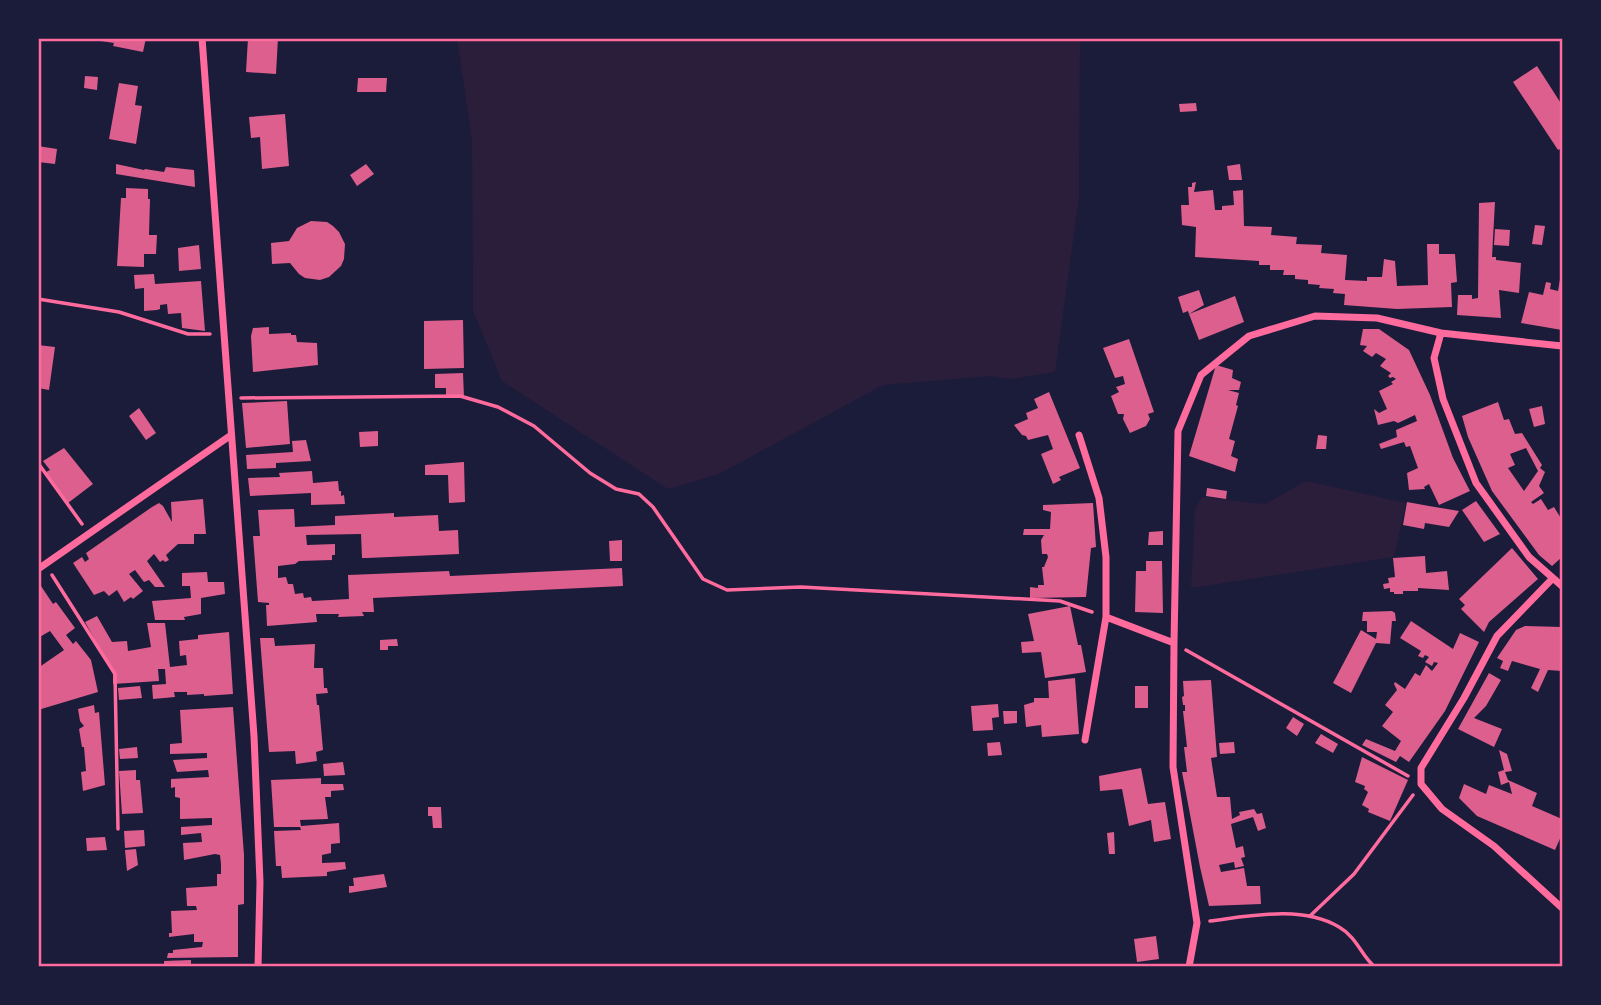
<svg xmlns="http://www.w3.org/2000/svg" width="1601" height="1005" font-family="Jost,sans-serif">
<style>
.green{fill:#2a1e3b}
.building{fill:#dd5f8e;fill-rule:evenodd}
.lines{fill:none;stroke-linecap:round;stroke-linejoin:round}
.path{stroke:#ff6b9d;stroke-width:3.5}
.minor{stroke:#ff6b9d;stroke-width:7}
.neatline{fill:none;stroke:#ff6b9d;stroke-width:2.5}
</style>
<rect width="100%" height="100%" fill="#1b1b3a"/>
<path class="green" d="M457 39H1080L1079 197 1055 372 1012 379 991 376 883 385 719 474 668 489 502 381 473 311 472 141Z
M1306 481 1406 503 1394 557 1191 588 1195 509 1202 497 1265 504Z"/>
<path class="building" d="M102 38H146L143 52 113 46 114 43 101 41Z
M248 38H278L276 74 246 72Z
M1537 66 1562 105V148L1558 150 1513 82Z
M85 76 98 77 97 90 84 88Z
M358 78H387L386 92H357Z
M119 83 138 86 135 105 142 106 136 144 109 139Z
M1196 103 1197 111 1180 112 1179 104Z
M285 114 289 166 262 169 260 137 251 138 249 117Z
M38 146 57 149 55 164 38 162Z
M116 164 144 170 145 169 164 172 166 167 194 170 195 187 116 174Z
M366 164 374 174 357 186 350 175Z
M1240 164 1242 180H1229L1227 166Z
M1196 182 1194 192 1213 190 1215 210H1222V206L1234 205 1233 191 1243 190 1244 226 1272 227 1271 235 1297 237 1296 244 1322 245 1321 253 1347 255 1345 280 1367 281V277H1382L1384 259 1395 261 1397 286 1428 285 1427 244H1439V254H1455L1457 282 1451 283 1452 307 1397 309 1344 305 1345 294 1333 293 1334 289 1319 288 1320 285 1308 284V280L1295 279V275H1283L1284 270H1270V265H1259V261L1195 257 1196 227 1182 225 1181 205H1189L1188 187H1192V183Z
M126 188 148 189V199H150L149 235H157L156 254H144V267L117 266 121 198H126Z
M1495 202 1492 257H1496V260L1521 263 1519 293 1499 290 1501 318 1457 315 1458 295H1472V299L1478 298 1479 203Z
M311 221 327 222 333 226 339 232 345 244 344 259 341 266 329 277 320 280 305 278 299 274 290 263 272 264 271 243 289 241 297 228Z
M1535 225 1545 226 1542 245 1532 244Z
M1495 229 1510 230 1509 246 1494 245Z
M199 245 201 269 179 271 178 248Z
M154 274 155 284 201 281 205 331 182 328 181 313 168 314 167 304 160 305V309L157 310 144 311V288L135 289 134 275Z
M1561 274 1562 330 1521 323 1529 292 1543 295 1546 282 1551 283 1550 289 1558 291Z
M1199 290 1204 305 1189 314 1188 311 1183 313 1178 297Z
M1235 296 1244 322 1199 340 1189 314Z
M463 320 464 368 424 369V321Z
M269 327V334L291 333V335H296L297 342 317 343 318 365 253 372 251 336 253 328Z
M1363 329H1379L1409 350 1430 395 1453 458 1470 491 1439 505 1429 484 1424 487 1425 489 1409 490 1407 473 1418 468 1410 446 1406 447 1404 442 1381 449 1379 444 1397 437 1396 430 1417 421 1415 415 1398 423 1394 421 1378 425 1374 409 1379 413 1387 409 1379 391 1393 384 1391 382 1396 379 1393 377 1390 378 1388 376 1391 373 1380 366 1386 359 1376 353 1372 357 1363 351 1367 346 1360 345Z
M1129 339 1154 412 1148 414 1150 419 1146 426 1130 433 1123 419 1124 414H1118L1111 396 1119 392 1116 387 1125 384 1123 376 1115 378 1103 348Z
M38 345 55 347 49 390 38 388Z
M1216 365 1233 370 1232 378 1241 382 1239 390H1228L1239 393 1236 405 1238 406 1229 439 1235 441 1231 456 1238 459 1235 472 1189 456Z
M463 373 464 397H446V388H435V374Z
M1049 392 1080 468 1059 477 1061 480 1053 484 1041 454 1053 449 1048 435 1028 440 1026 436 1022 435 1014 425 1028 419 1026 413 1038 408 1034 399Z
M287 401 290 444 246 448 242 403Z
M1498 402 1504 420 1509 419 1515 434 1522 433 1542 465 1540 468 1545 472 1539 486 1544 493 1531 502 1533 504 1541 499 1548 510 1554 507 1562 520V557L1552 566 1539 555 1492 491 1468 437 1462 416ZM1526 448 1538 471 1524 491 1508 468 1515 465 1510 454Z
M1542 406 1545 424 1534 427 1529 409Z
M139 408 156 433 146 440 129 416Z
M378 431V446L360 447 359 432Z
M1318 435 1327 436 1326 449H1316Z
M306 440 311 461 276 463V468L247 469 246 455 293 452 292 441Z
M64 448 93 484 68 503 46 472 50 470 43 461Z
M464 462 465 502 449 503 448 475H425V465Z
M312 471 313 483 338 481 339 491H341V496L344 495 345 504 311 505V493L250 496 248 478 280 477 279 473Z
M1207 488 1227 491 1226 499 1206 496Z
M203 499 206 534H194V544H178L166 555 169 560 165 562 163 560 160 562 154 554 147 561 165 587H155L149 580 144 582 135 570 129 574 143 591 133 599 131 597 124 602 117 590 109 596 104 591 94 595 73 563 82 557 85 562 89 559 86 553 152 507 159 503 163 506 172 522 171 502Z
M1476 501 1500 534 1484 542 1462 510Z
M1407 502 1429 506 1459 511 1449 527 1425 523 1424 529 1403 525Z
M1093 503 1096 547 1091 548 1086 597 1030 598V587L1038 588V585H1044L1042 567H1044L1048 557 1047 554H1042L1041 540 1044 535H1023L1024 529H1050L1051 512 1043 510V505Z
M294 509 295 527 335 525V516L394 513V517L438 515 439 531 458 530 459 554 367 558H362L361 534 306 535 307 545 335 544V555H332V560L299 561 295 564 278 566V578L286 577 288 584H293L295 594 303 593 304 598 311 597 312 601 349 599 348 575 449 571 450 576 622 568 623 586 373 598 374 612H362L364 616 338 617 339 614H316L317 622 267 626 266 605H269V603L258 602 253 536H260L258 510Z
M1163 531V545H1148L1149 532Z
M622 540V561H610L609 541Z
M1512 548 1538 579 1489 622 1484 632 1461 609 1465 605 1459 599Z
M1425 556 1426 573 1447 571 1449 590 1418 588V591H1403V594H1394V592H1390V588L1384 589 1383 584 1389 583 1388 578 1395 577 1393 558Z
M1146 561H1162L1163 613 1135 612 1136 571H1146Z
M207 572 208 582H224L225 594 201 598V614L184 617 185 620H155L152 601 191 598 190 586H182V573Z
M41 586 53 604 56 602 75 628 66 635 73 644 76 641 91 660 98 692 38 710V668L64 650 50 631 38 638V587Z
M1070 606 1078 645H1081L1086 672 1045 678 1041 652 1022 653 1021 642 1034 641 1028 614Z
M1392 611 1395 613 1396 621H1392L1390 644 1376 643 1351 693 1333 683 1361 630 1376 639 1377 632H1367V621H1362L1363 612Z
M97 616 112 642 127 641 128 651 151 647 147 623H165L170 667 187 665 186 655 180 656 179 641 198 639V635L229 632 233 694 204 696V694L187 695V692H174L175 697 153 699 152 685 166 684 165 669H158L159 681 113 684V672L85 622Z
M1411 621 1453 649 1460 633 1479 642 1445 711 1409 762 1400 756 1396 762 1362 745 1366 739 1395 751 1401 741 1382 726 1393 712 1385 705 1397 690 1394 684 1395 682 1405 689 1415 673 1420 676 1426 665 1432 671 1438 663 1434 662 1432 666 1425 662 1429 657 1425 655 1423 658 1418 656 1421 651 1400 638Z
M1525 626 1562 627V671L1548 670 1538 692 1531 688 1540 669 1512 661 1508 671 1500 668 1503 661 1497 658 1516 630Z
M260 638H274L275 646 315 644 314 668H323L324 688H327L328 693 316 694 317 705H319L323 750 316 752 317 761 296 764 295 751 269 752Z
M397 639 398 646H388V650H380V640Z
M1489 673 1501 680 1486 706 1474 718 1502 729 1494 747 1458 729Z
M1075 678 1079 734 1042 737 1041 725 1026 727 1024 705 1034 702V698H1049L1048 681Z
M1211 680 1217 757 1211 758 1217 797H1230L1232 819 1240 815 1239 812 1254 809 1257 814 1262 813 1266 828 1258 831 1253 817 1231 824 1236 848 1243 846 1245 857 1241 858 1244 866 1235 868 1234 862 1219 865 1221 872 1244 868 1247 886H1260L1261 904 1209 906 1200 867 1182 772H1187L1184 747H1187L1183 711H1185V705H1183L1182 697 1184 696 1183 681Z
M140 686 142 698 119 700 118 688Z
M1135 686H1148V708H1135Z
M998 704 999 717 992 718 993 730 973 731 971 706Z
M94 705 95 713 99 712 105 785 83 791 81 772 86 771 84 747H82L79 729 84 726 80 721 78 709Z
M233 707 244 855V904L238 905V957L167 958 168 953H173V950L202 947 203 942H194V934L169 937V933H172L171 911 197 910 196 906H187L186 888 217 886V874H221V864L220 855 215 854 184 860 183 843 202 842 201 833 181 835V827L212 825V818L180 819V798L175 797V787L171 788V779L209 777 208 770 177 772 173 760 207 758V753L170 754V744L182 743 180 710Z
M1003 711H1017V723L1004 724Z
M1293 717 1304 724 1297 736 1286 728Z
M1321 734 1338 744 1333 753 1315 743Z
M1000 742 1002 755 988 756 987 743Z
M1234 742 1235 753 1220 754 1219 743Z
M137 747 138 758 120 759 119 749Z
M1499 750 1507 754 1512 771 1505 772 1508 780 1537 793 1532 806 1562 819V834L1555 850 1477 816 1459 798 1464 784 1486 794 1489 785 1512 794 1509 782 1501 785 1498 772 1504 770Z
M1362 757 1408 780 1390 821 1368 812 1369 809 1362 805 1368 792 1364 789 1365 786 1355 782Z
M343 762 345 775 324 776 323 764Z
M1141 768 1148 804 1165 802 1171 839 1154 842 1151 820 1129 826 1122 789 1100 791 1099 776Z
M136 770V780H140L143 813 122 814 119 771Z
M321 778V784H343L344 790 331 791V797H325L328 819 300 820 301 826 339 823 340 843 331 844V853L322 855V863L345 862 346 869 327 872V876L282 878 281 866H276L274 831 301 830 300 827H274L271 780Z
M428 807H441L442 828H433L432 816H428Z
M144 830 145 846 125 848 124 831Z
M1114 832 1115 854H1109L1107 833Z
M105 837 107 850 87 851 86 838Z
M136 849 138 865 127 871 125 850Z
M384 874 387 887 349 893V886H354L353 878Z
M1156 936 1159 959 1137 962 1134 939Z
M191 960V967H164V961Z"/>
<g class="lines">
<path class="path" d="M38 299 119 312 188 334H210
M241 398 460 396 498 407 534 426 590 473 616 489 639 494 653 507 703 579 727 590 801 587 1060 601 1092 612
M38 463 82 524
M52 575 115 674 118 829
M1186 650 1408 776
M1311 915 1354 874 1413 795
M1210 921C1250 916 1302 905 1339 927 1357 937 1362 957 1375 967"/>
<path class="minor" d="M202 38 254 736 260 882 258 967
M1441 333 1434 358 1443 399 1476 483 1529 557 1562 586
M1079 435 1099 498 1106 557V617L1085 740
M38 569 231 435
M1553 578 1497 636 1464 698 1421 768V784L1442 809 1494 846 1562 908
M1106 617 1174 643
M1189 967 1197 923 1173 767 1174 643 1178 431 1201 375 1249 336 1315 316 1377 318 1441 333 1562 346"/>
</g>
<rect width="1601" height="1005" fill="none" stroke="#1b1b3a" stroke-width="80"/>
<rect x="40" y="40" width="1521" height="925" class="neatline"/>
</svg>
